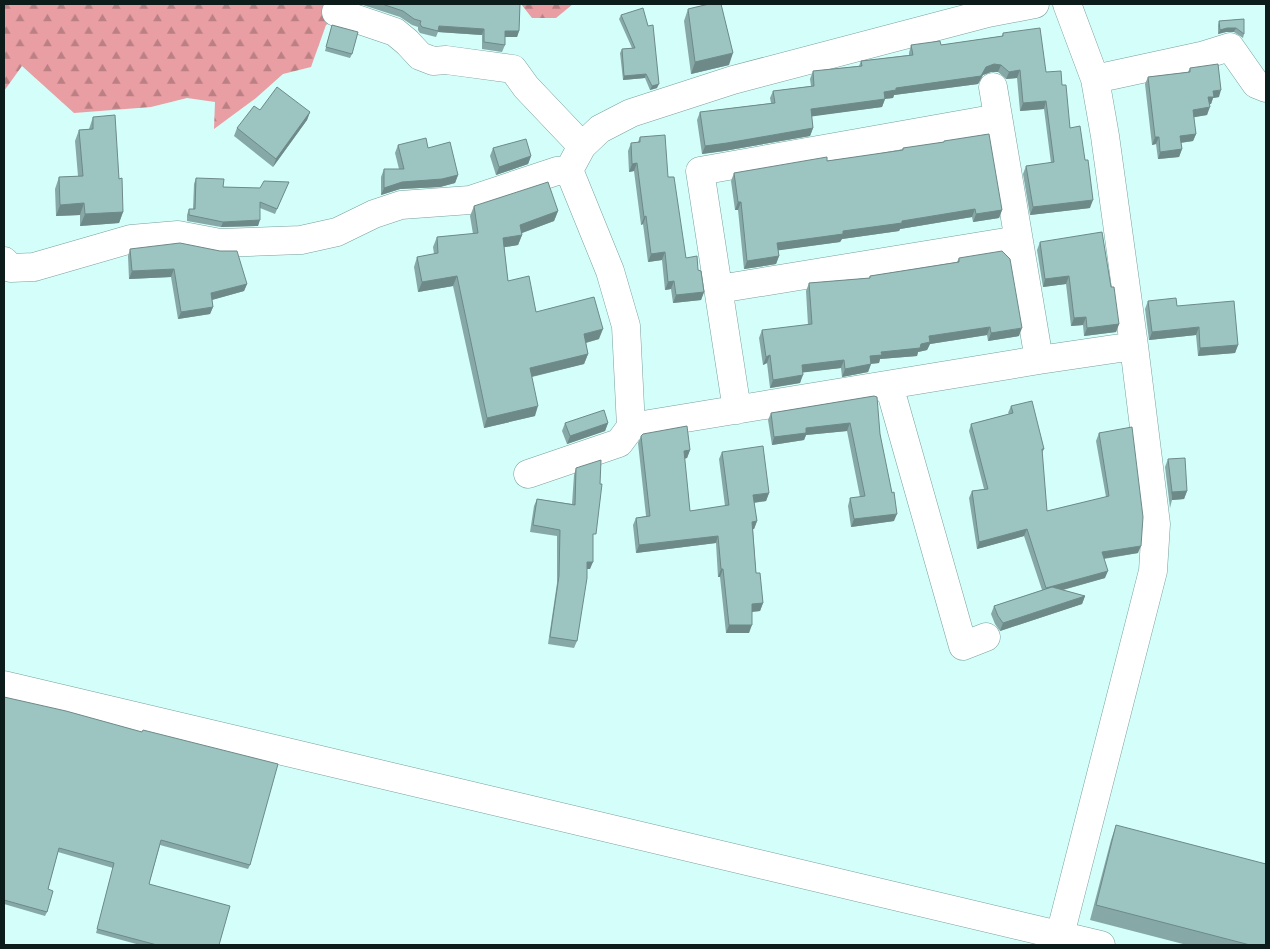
<svg xmlns="http://www.w3.org/2000/svg" width="1270" height="949" font-family="Rubik,sans-serif">
<style>
.forest{fill:url(#forest-firs)}
.lines{fill:none;stroke-linecap:round;stroke-linejoin:round}
.minor-casing{stroke:#78a09d;stroke-width:29}
.minor{stroke:#fff;stroke-width:28}
.wall{fill:#86a9a7}
.shaded-wall{fill:#6d8a88}
.building{fill:#9cc5c2;stroke:#6d8a88}
</style>
<defs>
<pattern id="forest-firs" width="22" height="20" patternUnits="userSpaceOnUse" patternTransform="scale(1.25)"><rect width="22" height="20" fill="#e99ea3"/><path d="M5 1l3.5 6h-7zM16 11l3.5 6h-7z" fill="#bb8084"/></pattern>
</defs>
<rect width="100%" height="100%" fill="#d4fefa"/>
<path class="forest" d="M4 4H350L351 12 326 25 311 67 283 74 256 98 214 129 215 102 187 98 151 107 74 113 22 66 4 91Z
M521 4H573L556 18H532Z"/>
<g class="lines">
<defs>
<path id="minor" d="M336 12 395 32 407 42 420 56 433 61 446 60 513 69 526 87 582 146
M1095 79 1201 56 1230 47 1256 84 1266 88
M993 87 1039 360
M569 170 610 271 626 326 631 427
M4 261 11 268 34 267 131 239 178 235 220 243 301 240 337 232 374 214 401 205 470 200 557 171 569 170 582 146 600 129 631 113 733 80 988 13 1035 4
M719 289 1018 240
M889 385 963 646 986 637
M737 410 700 171 998 118
M528 474 619 443 631 427 1039 360 1134 346
M4 685 1101 945
M1060 935 1153 571 1156 524 1134 346 1105 136 1095 79 1067 4"/>
</defs>
<use href="#minor" class="minor-casing"/>
<use href="#minor" class="minor"/>
</g>
<path class="wall" d="M363 4H520L519 31 517 37H505V45L502 52 482 49V35L438 32 436 37 420 33 418 30V27L412 25 400 17 363 5Z
M688 9 729 65 691 74 684 21Z
M621 15 657 88 650 90 645 78 623 80 620 53 622 49 632 48 619 19Z
M1244 19V34L1243 38 1234 32H1226L1218 34V25L1219 21Z
M332 25 352 54 350 58 325 51Z
M1003 33 1046 72 1062 85 1070 128 1090 208 1030 215 1023 174 1026 166 1051 163 1044 109 1020 111 1017 78 1006 79 998 72H991L983 75 978 84 894 95 893 98 885 99 882 107 811 116 813 128 810 136 724 151 702 154 697 120 700 112 771 103 770 98 773 91 811 86 810 79 813 71 859 66 861 61 909 55V53L911 45H941L1002 36Z
M1190 68 1219 97 1213 98 1211 104H1209L1207 115 1193 117 1196 134 1193 141 1181 143 1182 149 1179 157 1158 159 1156 144 1152 145 1145 84 1148 77 1188 72Z
M260 110 310 112 307 120 273 167 234 136 237 128Z
M93 117 119 179 123 212 119 223 80 226V215L56 216 55 189 59 177 78 176 75 141 79 130 89 129Z
M640 137 668 177 686 258 698 270 704 292 701 300 673 303 671 289 665 290 662 260 648 262 643 224 641 225 634 171 629 172 628 151 631 143 638 142Z
M944 141 1002 210 999 218 973 222 972 217 900 229 899 231 842 239 840 242 778 250 779 256 776 264 744 269 738 210H735L731 181 734 173 902 151 903 148 944 143Z
M398 145 428 148 458 175 455 183 440 187 400 189 381 195V177L384 169H399L395 153Z
M493 148 531 156 528 164 496 175 490 156Z
M196 178 223 187 260 188H286L275 214 260 208 258 226 221 227 187 221V215L189 209H193L194 184Z
M474 206 558 211 554 221 521 233 522 235 518 245 504 247 508 281 536 312 599 339 586 343 588 354 584 364 532 377 535 416 484 428 453 286 418 292 414 267 417 257 434 254 433 247 437 237 473 234 470 216Z
M1040 242 1119 324 1116 332 1084 336 1083 325 1071 326 1066 284 1043 287 1037 250Z
M130 249 247 284 244 291 212 300 213 307 210 314 178 319 171 277 129 279 128 256Z
M959 258 1019 336 988 341 987 335 930 344 927 350 918 352 917 356 880 359 879 363 871 364 868 372 842 377 841 368 803 372 800 383 770 388 767 363 763 365 759 338 762 330 808 325 806 291 809 283 869 278 870 276 957 262Z
M1148 301 1177 306 1238 345 1235 353 1198 356 1196 335 1149 340 1145 309Z
M874 396 894 521 851 527 848 506 850 498 860 497 847 431 806 435 804 440 772 445 768 420 771 413Z
M1011 406 1044 449 1042 453 1047 511 1106 497 1096 441 1099 433 1138 553 1104 559 1105 578 1063 590 1085 596 1082 604 1000 631 995 624 991 614 994 606 1042 590 1024 536 977 549 969 498 972 491 984 489 969 431 971 424 1009 414 1008 413Z
M565 423H608L605 431 567 444 562 431Z
M641 436 690 450 687 458 684 459 690 511 725 506 719 459 722 452 769 493 766 501 754 503 757 521 754 529H753L756 573 763 603 760 611 752 612 749 633H726L720 577H718L716 543 636 553 633 525 636 518 646 516 638 443Z
M1168 459 1187 491 1184 499 1172 500 1170 508 1165 467Z
M576 468 593 541 590 569H587L577 641 574 648 548 644 557 583V536L530 532 534 506 537 499 572 504 574 475Z
M4 697 250 865 248 869 160 845 149 884 219 945H140L96 933 113 868 58 852 48 889 47 912 45 916 4 904Z
M1116 825 1266 945H1187L1090 920 1111 840Z"/>
<path class="shaded-wall" d="M439 26 484 29 482 35 438 32Z
M1227 28H1236L1234 32H1226L1218 34 1220 30Z
M505 31H519L517 37H503Z
M733 53 729 65 691 74 695 62Z
M994 64 1001 65 998 72H991L983 75 978 84 894 95 893 98 882 99 884 92 896 88 986 67Z
M1020 70 1017 78 1006 79 1009 72Z
M646 74 645 78 623 80 624 76Z
M659 84 657 88 650 90 652 86Z
M1221 90 1219 97 1213 98 1211 104 1205 105 1208 97 1213 91Z
M885 99 882 107 808 117 811 109Z
M1046 101 1044 109 1020 111 1023 103Z
M1210 107 1207 115 1190 118 1193 110Z
M310 112 307 120 273 167 276 159Z
M813 128 810 136 724 151 702 154 705 146Z
M1196 134 1193 141 1178 143 1180 136Z
M1155 137H1159L1156 144 1152 145Z
M1182 149 1179 157 1158 159 1160 152Z
M531 156 528 164 496 175 499 167Z
M637 163 634 171 629 172 632 164Z
M458 175 455 183 440 187 400 189 381 195 384 188 402 182Z
M1093 200 1090 208 1030 215 1033 207Z
M738 202H741L738 210H735Z
M84 203 80 215 56 216 60 205Z
M975 209 972 217 900 229 899 231 842 239 840 242 774 251 777 243 843 231Z
M1002 210 999 218 973 222 976 214Z
M558 211 554 221 517 235 520 225Z
M123 212 119 223 80 226 85 214Z
M646 216 643 224 641 225 644 217Z
M260 220 258 226 221 227 223 222Z
M522 235 518 245 500 248 503 238Z
M665 252 662 260 648 262 651 254Z
M779 256 776 264 744 269 747 261Z
M174 269 171 277 129 279 132 271Z
M457 276 453 286 418 292 422 282Z
M1069 276 1066 284 1043 287 1045 279Z
M674 281 671 289 665 290 668 282Z
M247 284 244 291 208 301 211 293Z
M704 292 701 300 673 303 676 295Z
M213 307 210 314 178 319 181 312Z
M1086 317 1083 325 1071 326 1074 318Z
M1119 324 1116 332 1084 336 1087 328Z
M990 327 987 335 930 344 927 350 918 352 917 356 880 359 879 363 867 364 870 356 881 352 929 336Z
M1199 327 1196 335 1149 340 1152 332Z
M1022 328 1019 336 988 341 991 333Z
M603 329 599 339 581 344 584 334Z
M1238 345 1235 353 1198 356 1200 348Z
M588 354 584 364 526 378 530 368Z
M770 355 767 363 763 365 766 357Z
M844 360 841 368 799 373 802 365Z
M871 364 868 372 842 377 845 369Z
M803 375 800 383 770 388 773 380Z
M538 406 535 416 484 428 487 418Z
M608 423 605 431 567 444 570 436Z
M850 423 847 431 806 435 804 440 772 445 774 437 806 428Z
M690 450 687 458 681 459 684 451Z
M1187 491 1184 499 1172 500V492Z
M769 493 766 501 750 503 753 495Z
M897 514 894 521 851 527 854 519Z
M757 521 754 529 749 530 752 522Z
M1027 529 1024 536 977 549 979 542Z
M718 536 716 543 636 553 639 545Z
M1141 546 1138 553 1100 559 1102 552Z
M587 562H593L590 569H584Z
M721 569H723L720 577H718Z
M1108 571 1105 578 1044 595 1046 588Z
M1085 596 1082 604 1000 631 1003 623Z
M763 603 760 611 749 612 752 604Z
M729 625H752L749 633H726Z"/>
<path class="building" d="M382 4H520L519 31H505V45L484 42V29L439 26 438 31 422 27 420 24 421 21 414 19 403 11Z
M709 4H721L733 53 695 62 688 9Z
M643 8 648 26 653 25 659 84 652 86 646 74 624 76 622 49 635 48 621 15Z
M1244 19V34L1236 28H1227L1220 30 1219 21Z
M332 25 358 32 352 54 326 47Z
M1040 28 1046 72 1061 71 1062 85H1066L1070 128 1080 126 1085 160H1088L1093 200 1033 207 1026 166 1054 162 1046 101 1023 103 1020 70 1009 72 1001 65 994 64 986 67 981 76 896 88V90L884 92 885 99 811 109 813 128 727 143 705 146 700 112 775 103 773 91 814 86 813 71 862 66 861 61 913 55 911 45 940 41 941 45 1003 36V33Z
M1218 64 1221 90 1213 91 1214 97H1208L1210 107 1193 110 1196 134 1180 136 1182 149 1160 152 1159 137H1155L1148 77 1190 72V68Z
M277 87 310 112 276 159 237 128 254 106 260 110Z
M115 115 119 179 122 178 123 212 85 214 84 203 60 205 59 177 83 176 79 130 93 129V117Z
M989 134 1002 210 976 214 975 209 902 221V223L843 231V234L777 243 779 256 747 261 741 202H738L734 173 827 157V161L903 150V148L944 142V141Z
M665 135 668 177H674L686 258 697 256 698 270 701 271 704 292 676 295 674 281 668 282 665 252 651 254 646 216 644 217 637 163 632 164 631 143 640 142V137Z
M426 138 428 148 450 142 458 175 442 179 402 182 384 188V169H404L398 145Z
M526 139 531 156 499 167 493 148Z
M196 178 224 179 223 187 260 188 264 181 289 182 277 209 260 202V220L223 222 189 215V209H195Z
M548 182 558 211 520 225 522 235 503 238 508 281 529 276 536 312 594 297 603 329 584 334 588 354 530 368 538 406 487 418 457 276 422 282 417 257 438 253 437 237 478 233 474 206Z
M1102 232 1111 287H1114L1119 324 1087 328 1086 317 1074 318 1069 276 1045 279 1040 242Z
M180 243 220 251H237L247 284 211 293 213 307 181 312 174 269 132 271 130 249Z
M1002 251 1010 259 1022 328 991 333 990 327 929 336 930 342 921 344 920 348 881 352 882 355 870 356 871 364 845 369 844 360 802 365 803 375 773 380 770 355 766 357 762 330 812 324 809 283 870 278V276L959 262V258Z
M1176 298 1177 306 1234 301 1238 345 1200 348 1199 327 1152 332 1148 301Z
M874 396 877 397 880 434 892 493 894 492 897 514 854 519 850 498 865 496 850 423 806 428V433L774 437 771 413Z
M1032 401 1044 449H1042L1047 511 1109 496 1099 433 1132 427 1143 517 1141 546 1102 552 1108 571 1046 588 1027 529 979 542 972 491 988 489 971 424 1013 413 1011 406Z
M604 410 608 423 570 436 565 423Z
M687 426 690 450 684 451 690 511 729 505 722 452 763 446 769 493 753 495 757 521 752 522 756 573H760L763 603 752 604V625H729L723 569H721L718 536 639 545 636 518 650 516 641 436 643 434Z
M1185 458 1187 491 1172 492 1173 500 1168 459Z
M601 460 600 484H602L596 534H593V562H587V578L577 641 550 637 559 576 560 530 533 525 537 499 575 505 576 468Z
M1052 587 1085 596 1003 623 998 616 994 606Z
M4 697 66 711 142 732 143 730 278 764 250 865 161 840 149 884 230 906 219 945H157L97 929 114 863 59 848 48 889 53 891 47 912 4 900Z
M1116 825 1266 864V945H1250L1096 905Z"/>
<rect width="1270" height="949" fill="none" stroke="#0c1c1b" stroke-width="10"/>
</svg>
